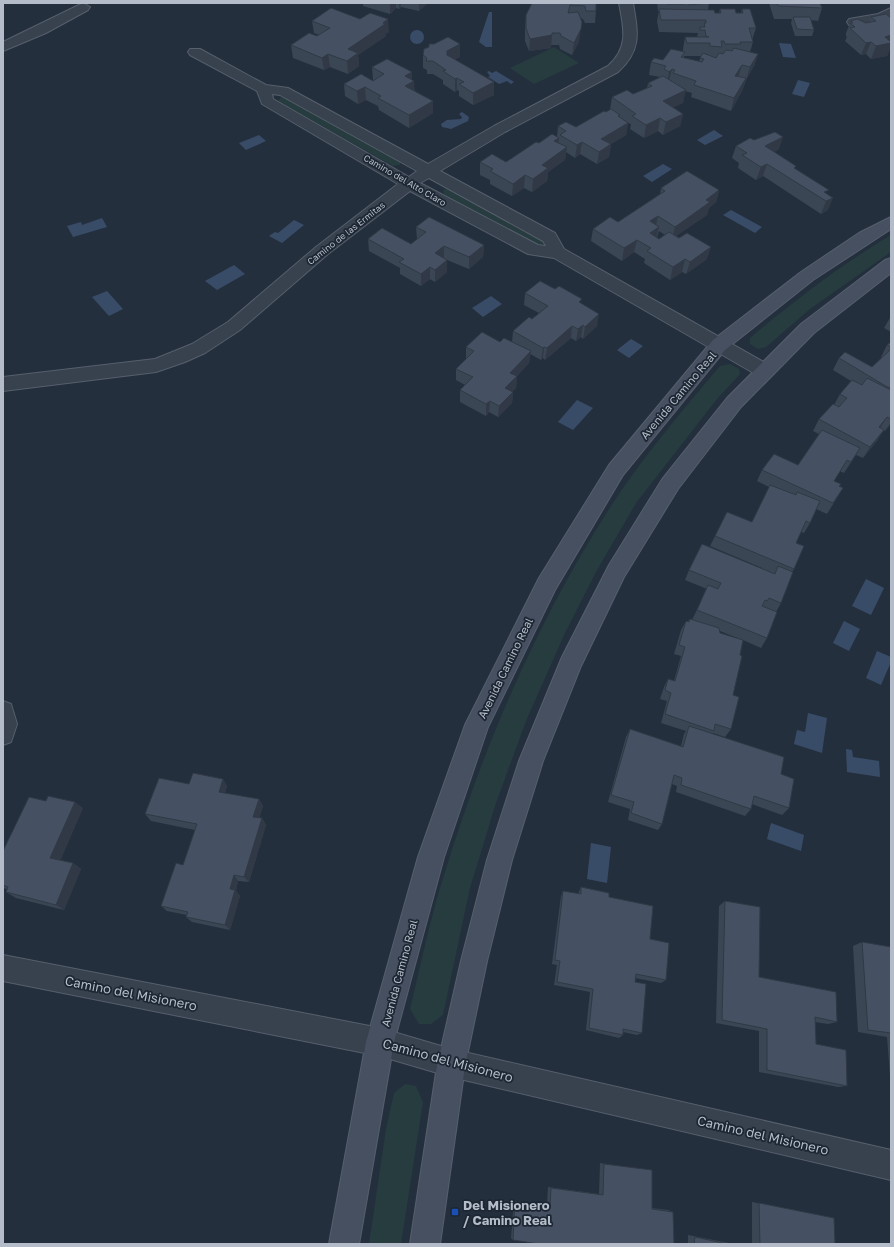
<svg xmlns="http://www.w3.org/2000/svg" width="894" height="1247" font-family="'Golos Text',sans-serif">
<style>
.green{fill:#263c3f}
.water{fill:#394c67}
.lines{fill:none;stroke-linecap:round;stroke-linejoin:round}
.street-casing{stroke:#565f6c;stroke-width:2}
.secondary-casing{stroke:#565f6c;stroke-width:2}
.street{fill:#38414e;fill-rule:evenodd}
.secondary{fill:#465061;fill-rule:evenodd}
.wall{fill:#3b4654;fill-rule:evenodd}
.shaded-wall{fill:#303945}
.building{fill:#455162;stroke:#303945}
.transit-dot{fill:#1a4fb4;stroke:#1d2633;stroke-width:1.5}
.labels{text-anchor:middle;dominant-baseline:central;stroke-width:3.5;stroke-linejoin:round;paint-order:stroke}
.far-street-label{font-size:9px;fill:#b4bcc9;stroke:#1d2633}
.street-label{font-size:11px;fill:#b4bcc9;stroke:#1d2633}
.near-street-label{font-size:13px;fill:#b4bcc9;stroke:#1d2633}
.near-poi-label{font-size:13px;font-weight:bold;fill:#b4bcc9;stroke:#1d2633;text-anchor:start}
</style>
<rect width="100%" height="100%" fill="#242f3e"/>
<path class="green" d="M554 47 579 63 534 84 510 68Z
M281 97 285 98 400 161V165L393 166 278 101Z
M445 189H450L542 240 544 243 536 246 444 194 443 191Z
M891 235V252L810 309 766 347 758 349 750 344V338C795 300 841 265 891 235Z
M730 364 739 369 740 374 717 399 636 503 596 572 565 633 526 721 496 803 470 888 443 1015 431 1024H419L410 1009C421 964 430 919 444 875 483 747 537 622 609 509 642 458 681 412 720 366Z
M405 1084 416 1086 423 1102 401 1244H369L386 1129 394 1093Z"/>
<path class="water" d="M489 12H492V47H486L479 42Z
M410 37a7 7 0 1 1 14 0a7 7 0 1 1-14 0Z
M779 43 791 44 796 58 783 57Z
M489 71 492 73 496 71 514 82 511 84 507 81 499 84 488 77 490 76 487 72Z
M798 80 810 83 804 97 792 94Z
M462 112 469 117 468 121 451 129 442 127 441 124 447 120 461 119 462 117 459 114Z
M714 130 723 136 705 145 697 140Z
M259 135 266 141 246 150 239 143Z
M663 164 672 169 652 182 643 176Z
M731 210 762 227 755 233 723 215Z
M102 218 107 227 73 237 67 226 81 222 82 225Z
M294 220 304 225 282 243 269 236 275 232 278 233Z
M234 265 245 274 217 290 205 281Z
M107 291 123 309 109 316 92 297Z
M491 296 502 304 483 317 472 308Z
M631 339 643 346 629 358 617 350Z
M577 400 593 408 573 430 558 422Z
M866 579 884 588 871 615 852 606Z
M844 621 860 629 849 651 833 643Z
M877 651 891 657V662L881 685 866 678Z
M808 713 827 718 822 753 794 744 797 730 805 732Z
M846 749 852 750 853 757 879 761 880 777 847 772Z
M771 823 804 835 801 851 767 839Z
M591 843 611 847 607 883 587 879Z"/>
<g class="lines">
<defs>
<path id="street" d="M83 3 90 7 88 10 46 33 3 51V42Z
M619 3H633C638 33 642 50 618 72L505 132 440 171 555 233 564 249 769 365 772 370 769 375 763 377 757 375 554 258 528 254 410 191 328 254 240 330 205 353 185 362 156 372 3 391V377L155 359 192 344 228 322 316 247 398 184 262 104 257 91 190 55 188 52 190 49H200L266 85 288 88 428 164 494 126 608 66C629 47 624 29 619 3ZM272 94 280 95 417 171 409 177 273 99ZM429 178 543 241 546 246 538 245 420 183Z
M891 8V17L887 20 854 26 849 25 847 22 849 19 878 14Z
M3 701 11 704 17 724 11 742 3 745Z
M3 955 380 1028 451 1049 891 1150V1180L451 1077 380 1056 3 981Z"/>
<path id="secondary" d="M891 217V229L813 280 725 350 623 475 555 590 488 727 444 857 394 1042 359 1244H329L366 1042 418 857 465 725 539 578 609 465 713 340 801 272 859 233Z
M891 258V273L814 333 741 407 678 489 624 577 581 666 543 761 512 860 487 961 465 1066 440 1244H410L437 1066 461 961 487 860 519 761 562 657 609 565 663 478 727 398 801 324 885 260Z"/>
</defs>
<use href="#street" class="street-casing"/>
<use href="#secondary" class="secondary-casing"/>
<use href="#street" class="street"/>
<use href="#secondary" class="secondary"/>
</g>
<path class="wall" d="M363 3H428L419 11 401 7 399 9 396 8 390 14 363 6Z
M532 3H596V11L595 23H585L583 19 580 18 579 42 572 55 560 49 559 45H551V48L529 51 525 41V27L526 15Z
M657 3H709L708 10 715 13H719L720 9 736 13H741L742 9 756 28 752 40 753 42 750 52 758 54 754 66 746 80 742 91 731 111 691 97 692 93 685 91 683 103 673 107 683 114 680 126 663 135 658 131 644 138 630 129 631 124 628 123 626 135 611 144 609 157 597 164 580 154 575 158 566 152 565 160 548 172 547 181 532 192 524 188 512 196 490 184V180L480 175V162H506L539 143 557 137 558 126 576 127 610 110 612 97 633 94 647 88 648 83 660 77 649 75 651 62 663 60 683 52V49L685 37H697L698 33 659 32 657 21 659 11H658ZM684 56H702L700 58 699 62 684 58Z
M769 3H820L822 8 818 21 811 20 814 30 812 36H795L791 23 792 19H774Z
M886 14 891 47 887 56 871 59 866 54 861 55 845 41 847 37 846 36V33L851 21 866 23H869L871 17Z
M312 21 389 32 385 34 386 36 358 55 359 66 348 74 330 67 324 70 293 58 291 45 319 35 314 33Z
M423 55 460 57 455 59 494 95 473 105 459 96V91L457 90 455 92 443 84V80L433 74H427V70L423 68Z
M372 67 412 80 415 91 433 113 409 128 379 110 378 106 366 100 358 104 345 96 344 84 373 80Z
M754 140 779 149 774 152 827 194 828 210 821 214 763 176 756 180 738 168 739 163 732 158 736 146Z
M661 188 719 190 716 202 709 208 707 215 676 236 707 259 686 274 682 272 670 280 644 263 645 259 634 252 622 261 591 241 593 229 618 222 660 194ZM659 231 665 235 659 239 657 238Z
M416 227 484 245 483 257 469 269 447 260V272L435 282 430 279 421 286 400 274V268L369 251 368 239 411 244 417 239Z
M555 289 581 303 597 326 583 339 581 337 576 341 571 338 545 360 543 358 541 360 530 354 529 363 517 376 516 388 512 391 513 392 512 403 498 417 489 412 486 416 460 402V390L465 385 456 380V369L466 359V347L500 342H512L513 331 532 319 539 313 524 305 525 293Z
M891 316V332L884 328Z
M891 342V424L885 431 883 430 877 441 863 458 856 455 844 473 840 471 834 481 840 486 843 488 827 514 816 509 810 523 804 533 801 532 796 543 794 569 792 572 781 603 776 612 767 638 761 648 743 640 740 655 733 695 731 729 725 737 713 733 712 734 781 774 789 808 782 815 752 804 751 809 745 816 676 792 677 786 672 784 662 824 658 830 628 820 630 809 608 802 626 737 630 729 681 746 684 734 686 731 661 723 667 701 660 699 664 687 668 679 674 681 681 656 674 654 681 630 686 621H688L690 619 692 620 707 589 685 580 689 570 762 568 710 546 715 536 752 522 769 487 757 481 762 470 798 465 819 434 813 431 819 419 834 405 840 394 851 381 833 370 839 358 872 367 882 358 881 357 887 345ZM720 631 742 640 720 633Z
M223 779 227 786 225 793 259 799 263 806 259 818H262L266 825 249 882 238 881 236 891 240 896 230 930 192 922 186 917 187 915 167 911 161 906 183 865 195 830 151 821 145 814 189 784Z
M46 801 83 808 60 860 73 863 81 869 64 910 16 898 6 892 7 889 3 888V851Z
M581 887 609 897 650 939 666 980 661 983 635 978V982L642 1033 637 1035 623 1032V1035L619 1038 586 1030 590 992 554 985 557 965 552 964 561 896 563 891 578 894Z
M725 901 759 977 837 1022 828 1024 815 1022 816 1044 847 1086 838 1087 759 1072V1031L716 1023 719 906Z
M862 942 891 947V1076H890L887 1037 858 1032 853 946Z
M600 1163 647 1170 652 1208 668 1210 673 1212 513 1240 511 1238 514 1201 547 1205 548 1187 599 1194Z
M752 1202 824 1216 835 1244H752Z
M688 1235 734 1244H688Z"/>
<path class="shaded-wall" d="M390 3H396V8L390 14Z
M399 3H401V7L399 9Z
M419 3H428L419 11Z
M388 19 389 32 385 34 386 36 358 55 359 66 348 74 347 61 348 49Z
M581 29 579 42 572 55 574 43Z
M552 35 551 48 529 51 530 39Z
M891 35V47L887 56 871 59 876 46 885 37Z
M871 42 866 54 861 55 866 43Z
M460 44V57L447 63V67V51Z
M328 54 330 67 324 70 322 58Z
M758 54 754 66 746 80 750 67Z
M742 65 738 78 735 76Z
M672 69 669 81 667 85 669 72Z
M412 72V82L414 81 415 94 406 99 405 76Z
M457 78V90L455 92V79Z
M746 78 742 91 731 111 734 98Z
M494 82V95L473 105V93Z
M365 87 366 100 358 104 357 91Z
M686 90 683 103 660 114 663 101Z
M433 101V113L409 128V115Z
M683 114 680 126 663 135 666 122Z
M660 118 658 131 644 138 646 125Z
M628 123 626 135 599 151 601 139Z
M783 137 779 149 761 159 765 146Z
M559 138 558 150 554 141Z
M582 142 580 154 575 158 577 145Z
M611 144 609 157 597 164 599 152Z
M567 147 565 160 548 172 547 181 532 192 533 179 542 165Z
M767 164 763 176 756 180 761 167Z
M525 175 524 188 512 196 513 184Z
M719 190 716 202 709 208 707 215 672 239 675 227 706 200Z
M833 198 828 210 821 214 826 201Z
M658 216 655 229 650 221Z
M659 227 656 239 650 233Z
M637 240 634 252 622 261 624 248Z
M484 245 483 257 469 269V257Z
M444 246V258L435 253Z
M711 247 707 259 686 274 690 262Z
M685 259 682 272 670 280 673 267Z
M447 260V272L435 282V270Z
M430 267V279L421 286V274Z
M599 314 597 326 583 339 585 327Z
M583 325 581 337 576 341 578 329Z
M572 326 571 338 545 360 547 348Z
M544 347 543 358 541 360 543 348Z
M531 351 529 363 509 384 510 373Z
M517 376 516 388 505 400V388Z
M513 392 512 403 498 417 499 406Z
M490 401 489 412 486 416V404Z
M887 417 880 428 879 427Z
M891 422V424L885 431Z
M884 430 877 441 863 458 870 447Z
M860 448 853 460 844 473 851 462Z
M223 779 227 786 223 799 219 792Z
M259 799 263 806 257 823 253 817Z
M75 802 83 808 59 864 50 858Z
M262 818 266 825 249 882 244 877Z
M73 863 81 869 64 910 56 905Z
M234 875 238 881 236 891 240 896 230 930 225 925 230 889Z"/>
<path class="building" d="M532 3H596V11H586L585 6 570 5 568 13 578 12 582 22 581 29 574 43 561 36 560 33H552V35L530 39 526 28V15Z
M666 3H684V4H667Z
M688 3H709L689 5Z
M777 3H820L822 8 778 6Z
M331 8 360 19 370 13 388 19 383 23 385 24 348 49 358 53 347 61 328 54 322 58 291 45 309 33 317 36 330 28 312 21Z
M659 9 714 10 715 13H721L720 9H735L736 13H743L742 9H750L756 28H749L753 42H740L741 44H725L724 41H721L722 47 710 46V43H687L685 37H709L706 36 705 30H700V27H705L704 23H706V20H661Z
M886 14 891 18V35L885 37 891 42V43L876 46 871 42 866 43 850 28 855 27 850 23H853L851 21 857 19 866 23 876 21 871 17Z
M793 17H810L814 30 797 29Z
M448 37 460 44 447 51V55L494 82 473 93 459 84 464 82 457 78 455 79 443 71 446 70 433 61H426L427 58 423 55 424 49 429 47V44H434Z
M734 48 758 54 750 67 742 65 735 76 746 78 734 98 694 85 696 81 673 73 675 70 672 69 669 72 664 69 666 66 651 62 654 58 663 60 671 49 685 52 681 57 702 62 704 59 700 58 703 53 716 58 719 53 723 54 726 50 732 51Z
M387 59 412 72 405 76 414 81 405 86 433 101 409 115 378 98 381 96 365 87 357 91 344 84 361 74 373 81 384 74 372 67Z
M663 76 686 90 663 101 683 114 666 122 660 118 646 125 632 116 636 114 612 97 627 90 633 94 652 86 648 83Z
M611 109 620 115 618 116 628 123 601 139 611 144 599 152 582 142 577 145 560 135 566 131 558 126 566 122 576 127 604 111 606 112Z
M775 132 783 137 765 146 796 166 794 168 829 190 824 192 833 198 826 201 767 164 761 167 742 155 747 153 736 146 750 138 754 140Z
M552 134 559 138 554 141 567 147 542 165 548 168 533 179 525 175 513 184 490 171 493 169 480 162 492 154 506 162 536 142 539 143Z
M687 171 719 190 706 200 710 202 675 227 658 216 650 221 659 227 650 233 659 239 669 232 679 238 687 233 711 247 690 262 685 259 673 267 647 251 651 248 637 240 624 248 593 229 610 217 618 222 665 191 661 188Z
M429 217 484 245 469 257 444 246 435 253 447 260 435 270 430 267 421 274 399 262 404 259 368 239 382 228 411 244 426 232 416 227Z
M540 281 555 289 559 286 582 299 579 302 599 314 585 327 583 325 578 329 572 326 547 348 544 347 543 348 513 331 529 317 532 319 548 306 525 293Z
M482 332 500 342 504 338 531 351 510 373 517 376 505 388 513 392 499 406 490 401 486 404 460 390 473 377 456 369 474 351 466 347Z
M891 342V347L887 345Z
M891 349V385L889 388 839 358 845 352 872 367Z
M867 378 891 390V419L887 417 879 427 884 430 870 447 819 419 833 404 839 407 847 398 840 394 852 380 862 385Z
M822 430 860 448 851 462 847 460 834 481 841 484 839 486 843 488 833 503 762 470 774 454 798 465Z
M770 485 796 495 797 492 820 501 810 523 806 521 796 543 804 546 794 569 715 536 727 512 752 522Z
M702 544 775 574 778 566 793 572 781 603 769 598 767 601 765 600 762 606 777 612 767 638 697 610 708 585 718 589 721 583 689 570Z
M690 619 719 628 720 633 743 640 740 655 742 656 733 695 739 697 731 729 715 724 714 731 665 714 671 693 665 690 668 679 675 681 685 647 679 645 686 621 689 622Z
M689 726 784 757 781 774 794 779 789 808 754 796 751 809 681 785 682 778 674 775 662 824 631 813 634 802 611 795 630 729 683 747Z
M193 773 223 779 219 792 259 799 253 817 262 818 244 877 234 875 230 889 235 890 225 925 186 917 188 912 161 906 176 863 183 865 197 824 145 814 159 778 189 784Z
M48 796 75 802 50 858 73 863 56 905 6 892 8 887 3 885V851L29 797 46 801Z
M581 887 609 893V897L653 906 650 939 669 943 666 980 636 974 635 982 646 984 642 1033 623 1029V1035L589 1028 593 989 557 982 560 961 555 960 563 891 581 894Z
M725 901 760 907 759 977 836 992 837 1022 815 1017 816 1044 846 1050 847 1086 767 1070V1029L722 1020Z
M862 942 891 947V1033L868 1030Z
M604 1164 652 1170V1209L673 1212 674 1244H539L513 1240 515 1202 550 1207 551 1188 603 1195Z
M759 1203 834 1218 835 1244H760Z
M695 1237 727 1244H694Z"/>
<rect class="transit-dot" x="451" y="1208" width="8" height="8" rx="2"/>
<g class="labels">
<g class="far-street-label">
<text transform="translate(405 180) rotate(30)">Camino del Alto Claro</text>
<text transform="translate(346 233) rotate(-38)">Camino de las Ermitas</text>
</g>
<g class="street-label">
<text transform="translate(678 395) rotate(-50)">Avenida Camino Real</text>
<text transform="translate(505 668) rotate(-64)">Avenida Camino Real</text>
<text transform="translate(399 973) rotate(-75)">Avenida Camino Real</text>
</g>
<g class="near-street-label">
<text transform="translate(131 993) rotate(11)">Camino del Misionero</text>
<text transform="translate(448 1060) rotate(15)">Camino del Misionero</text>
<text transform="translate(763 1135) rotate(13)">Camino del Misionero</text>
</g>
<g class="near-poi-label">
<text x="463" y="1205">Del Misionero<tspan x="463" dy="15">/ Camino Real</tspan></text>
</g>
</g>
<rect width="894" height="1247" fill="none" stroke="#b4bcc9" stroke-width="8"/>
</svg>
